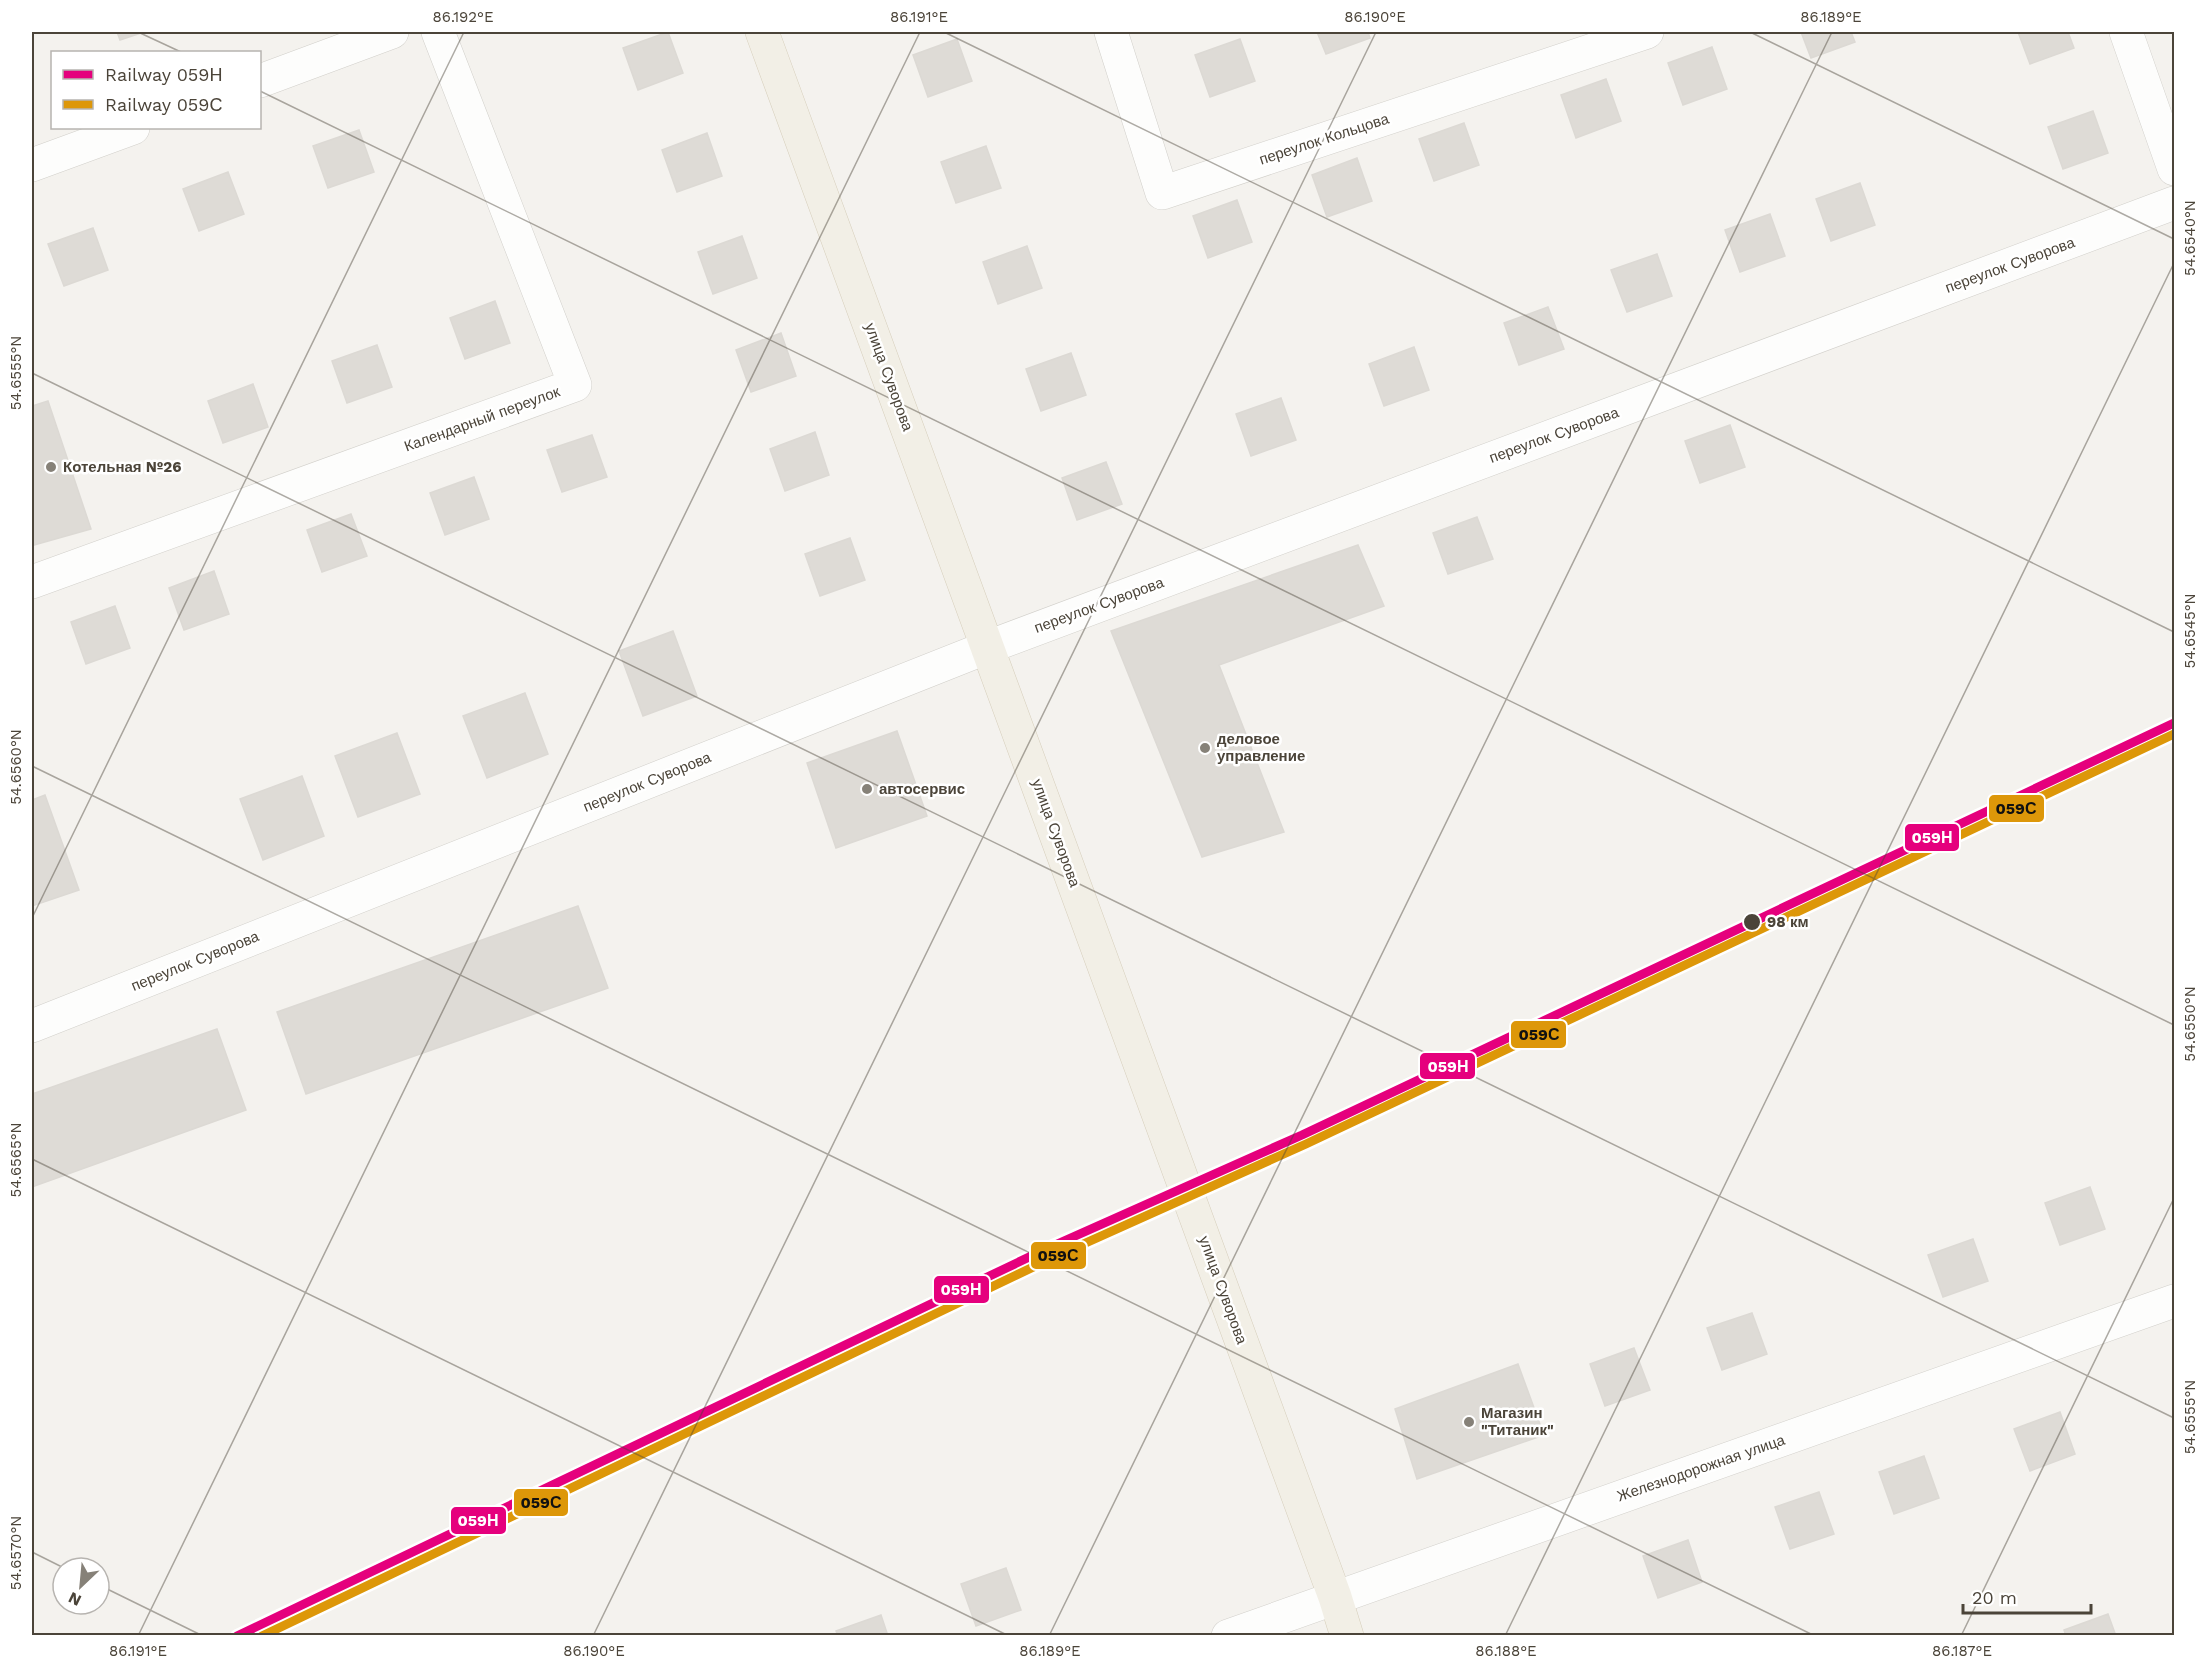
<svg xmlns="http://www.w3.org/2000/svg" width="2206" height="1667" font-family="'Work Sans',sans-serif">
<style>
.building{fill:#dedbd6;stroke:#dcd9d4;stroke-width:1.5}
.lines{fill:none;stroke-linecap:round;stroke-linejoin:round}
.minor-casing{stroke:#d2d0cb;stroke-width:34}
.major-casing{stroke:#d6cebb;stroke-width:34}
.minor{stroke:#fdfdfc;stroke-width:33}
.major{stroke:#f2efe6;stroke-width:33}
.rail-1-casing{stroke:#fff;stroke-width:14}
.rail-2-casing{stroke:#fff;stroke-width:14}
.rail-1{stroke:#e5007d;stroke-width:9}
.rail-2{stroke:#dd9709;stroke-width:9}
.ticks{fill:none;stroke:#4b4439;stroke-width:1.5;stroke-opacity:0.45}
.poi-dot{fill:#868178;stroke:#fff;stroke-width:2}
.stop-dot{fill:#4b4439;stroke:#fff;stroke-width:2}
.labels{text-anchor:middle;dominant-baseline:central;stroke-width:5;stroke-linejoin:round;paint-order:stroke}
.street-label{font-size:15px;fill:#4b4439;stroke:#fff}
.poi-label{font-size:15px;font-weight:bold;fill:#4b4439;stroke:#fff;text-anchor:start}
.stop-label{font-size:15px;font-weight:bold;fill:#4b4439;stroke:#fff;text-anchor:start}
.line-badge{stroke:#fff;stroke-width:2}
.badge-label{font-size:16px;text-anchor:middle;font-weight:bold;fill:#fff}
.pale-badge-label{font-size:16px;text-anchor:middle;font-weight:bold;fill:#111}
.neatline{fill:none;stroke:#4b4439;stroke-width:2}
.ticks-label{font-size:15px;text-anchor:middle;fill:#4b4439}
</style>
<rect width="100%" height="100%" fill="#f4f2ee"/>
<path class="building" d="M117 32H144L120 40Z
M668 32 683 73 638 90 623 48Z
M1317 32H1368L1370 38 1326 54Z
M1801 32H1851L1855 42 1811 58Z
M2018 32H2068L2074 48 2030 64Z
M957 39 972 81 928 97 913 55Z
M1240 39 1255 81 1210 97 1195 55Z
M1712 47 1727 89 1683 105 1668 63Z
M1606 79 1621 121 1576 138 1561 95Z
M2093 111 2108 153 2063 169 2048 127Z
M1464 123 1479 165 1434 181 1419 139Z
M359 130 374 172 328 188 313 146Z
M707 133 722 176 677 192 662 150Z
M986 146 1001 188 956 203 941 162Z
M1357 158 1372 201 1327 217 1312 175Z
M228 172 244 214 199 231 183 189Z
M1860 183 1875 225 1831 241 1816 199Z
M1237 200 1252 242 1208 258 1193 216Z
M1770 214 1785 256 1740 272 1725 230Z
M93 228 108 270 64 286 48 244Z
M742 236 757 278 713 294 698 252Z
M1027 246 1042 288 998 304 983 262Z
M1657 254 1672 296 1627 312 1611 270Z
M495 301 510 343 465 359 450 318Z
M1548 307 1564 349 1519 365 1504 323Z
M781 333 796 376 751 392 736 350Z
M377 345 392 387 347 403 332 361Z
M1414 347 1429 390 1384 406 1369 364Z
M1071 353 1086 395 1041 411 1026 369Z
M253 384 268 427 223 443 208 401Z
M1281 398 1296 440 1251 456 1236 414Z
M48 401 91 529 34 545 32 537V406Z
M1730 425 1745 467 1700 483 1685 441Z
M815 432 829 475 785 491 770 449Z
M592 435 607 477 562 492 547 450Z
M1106 462 1122 504 1077 520 1062 478Z
M474 477 489 519 445 535 430 493Z
M351 514 367 556 322 572 307 530Z
M1477 517 1493 559 1448 574 1433 533Z
M850 538 865 580 820 596 805 554Z
M1358 545 1384 606 1219 665 1284 832 1202 857 1111 631Z
M214 571 229 614 184 630 169 588Z
M115 606 130 648 86 664 71 622Z
M673 631 697 696 643 716 619 651Z
M525 693 548 754 487 778 463 716Z
M897 731 927 816 836 848 807 763Z
M397 733 420 794 358 817 335 756Z
M302 776 324 836 263 860 240 799Z
M45 795 79 890 32 906V800Z
M578 906 608 988 306 1094 277 1012Z
M217 1029 246 1110 32 1187V1094Z
M2090 1187 2105 1229 2060 1245 2045 1203Z
M1973 1239 1988 1281 1943 1297 1928 1255Z
M1752 1313 1767 1354 1722 1370 1707 1328Z
M1634 1348 1650 1390 1605 1406 1590 1364Z
M1518 1364 1544 1435 1417 1479 1395 1409Z
M2060 1412 2075 1454 2030 1471 2014 1429Z
M1924 1456 1939 1498 1894 1514 1879 1472Z
M1819 1492 1834 1534 1790 1549 1775 1507Z
M1688 1540 1702 1582 1658 1598 1643 1556Z
M1006 1568 1021 1610 976 1626 961 1584Z
M2108 1614 2116 1636H2066L2064 1630Z
M881 1615 888 1636H838L836 1631Z"/>
<g class="lines">
<defs>
<path id="minor" d="M1111 32 1162 193 1647 32
M2126 32 2174 169
M260 81 392 32
M32 165 133 128
M32 582 575 385 438 32
M32 1026 988 647 2174 203
M1228 1636 2174 1301"/>
<path id="major" d="M762 32 1335 1597 1347 1636"/>
</defs>
<use href="#minor" class="minor-casing"/>
<use href="#major" class="major-casing"/>
<use href="#minor" class="minor"/>
<use href="#major" class="major"/>
<defs>
<path id="rail-1" d="M237 1636 1046 1249 1302 1135 2174 723"/>
<path id="rail-2" d="M262 1636 1050 1259 1306 1144 2174 734"/>
</defs>
<use href="#rail-1" class="rail-1-casing"/>
<use href="#rail-2" class="rail-2-casing"/>
<use href="#rail-1" class="rail-1"/>
<use href="#rail-2" class="rail-2"/>
</g>
<path class="ticks" d="M138 32 181 52M944 32 2174 632M1750 32 2174 239M260 91 2174 1025M32 373 2174 1418M32 766 1815 1636M32 918 464 32M32 1159 1009 1636M32 1552 64 1568M99 1585 203 1636M138 1636 920 32M593 1636 1376 32M1049 1636 1832 32M1505 1636 2174 263M1961 1636 2174 1198"/>
<g class="poi-dot">
<circle cx="51" cy="467" r="6"/>
<circle cx="1205" cy="748" r="6"/>
<circle cx="867" cy="789" r="6"/>
<circle cx="1469" cy="1422" r="6"/>
</g>
<circle class="stop-dot" cx="1752" cy="922" r="9"/>
<g class="labels">
<g class="street-label">
<text transform="translate(1324 139) rotate(-18)">переулок Кольцова</text>
<text transform="translate(2010 265) rotate(-20)">переулок Суворова</text>
<text transform="translate(889 377) rotate(70)">улица Суворова</text>
<text transform="translate(482 419) rotate(-20)">Календарный переулок</text>
<text transform="translate(1554 435) rotate(-20)">переулок Суворова</text>
<text transform="translate(1099 605) rotate(-20)">переулок Суворова</text>
<text transform="translate(647 782) rotate(-22)">переулок Суворова</text>
<text transform="translate(1056 833) rotate(70)">улица Суворова</text>
<text transform="translate(195 961) rotate(-22)">переулок Суворова</text>
<text transform="translate(1223 1290) rotate(70)">улица Суворова</text>
<text transform="translate(1701 1468) rotate(-19)">Железнодорожная улица</text>
</g>
<g class="poi-label">
<text x="63" y="467">Котельная №26</text>
<text x="1217" y="739">деловое<tspan x="1217" dy="17">управление</tspan></text>
<text x="879" y="789">автосервис</text>
<text x="1481" y="1413">Магазин<tspan x="1481" dy="17">"Титаник"</tspan></text>
</g>
<g class="stop-label">
<text x="1767" y="922">98 км</text>
</g>
</g>
<g class="line-badge">
<rect x="1988" y="794" width="57" height="29" rx="6" fill="#dd9709"/>
<rect x="1904" y="823" width="56" height="29" rx="6" fill="#e5007d"/>
<rect x="1510" y="1020" width="57" height="29" rx="6" fill="#dd9709"/>
<rect x="1419" y="1052" width="57" height="28" rx="6" fill="#e5007d"/>
<rect x="1030" y="1241" width="57" height="29" rx="6" fill="#dd9709"/>
<rect x="933" y="1275" width="57" height="29" rx="6" fill="#e5007d"/>
<rect x="513" y="1488" width="56" height="29" rx="6" fill="#dd9709"/>
<rect x="450" y="1506" width="57" height="29" rx="6" fill="#e5007d"/>
</g>
<g class="badge-label">
<text x="1932" y="843">059Н</text>
<text x="1448" y="1072">059Н</text>
<text x="961" y="1295">059Н</text>
<text x="478" y="1526">059Н</text>
</g>
<g class="pale-badge-label">
<text x="2016" y="814">059С</text>
<text x="1539" y="1040">059С</text>
<text x="1058" y="1261">059С</text>
<text x="541" y="1508">059С</text>
</g>
<rect width="2206" height="1667" fill="none" stroke="#ffffff" stroke-width="66"/>
<rect x="51" y="51" width="210" height="78" fill="#ffffff" stroke="#b7b4b0" stroke-width="1.5"/>
<rect x="63" y="70" width="30" height="9" fill="#e5007d" stroke="#b7b4b0" stroke-width="1.5"/>
<text x="105" y="81" font-size="18" fill="#4b4439">Railway 059Н</text>
<rect x="63" y="100" width="30" height="9" fill="#dd9709" stroke="#b7b4b0" stroke-width="1.5"/>
<text x="105" y="111" font-size="18" fill="#4b4439">Railway 059С</text>
<g transform="translate(81 1586) rotate(206)"><circle r="28" fill="#ffffff" stroke="#b7b4b0" stroke-width="1.5"/>
<path d="M0-4.5L10 22L0 15L-10 22Z" fill="#868178"/>
<text y="-9" font-size="16" font-weight="bold" text-anchor="middle" fill="#4b4439">N</text>
</g>
<path d="M1963 1604v9h128v-9" fill="none" stroke="#4b4439" stroke-width="3"/>
<text x="1972" y="1604" font-size="18" fill="#4b4439" stroke="#ffffff" stroke-width="4.5" paint-order="stroke">20 m</text>
<rect x="33" y="33" width="2140" height="1601" class="neatline"/>
<g class="ticks-label">
<text x="463" y="22">86.192°E</text>
<text x="919" y="22">86.191°E</text>
<text x="1375" y="22">86.190°E</text>
<text x="1831" y="22">86.189°E</text>
<text transform="translate(2190 238) rotate(-90)" y="5">54.6540°N</text>
<text transform="translate(16 373) rotate(-90)" y="5">54.6555°N</text>
<text transform="translate(2190 631) rotate(-90)" y="5">54.6545°N</text>
<text transform="translate(16 767) rotate(-90)" y="5">54.6560°N</text>
<text transform="translate(2190 1024) rotate(-90)" y="5">54.6550°N</text>
<text transform="translate(16 1160) rotate(-90)" y="5">54.6565°N</text>
<text transform="translate(2190 1417) rotate(-90)" y="5">54.6555°N</text>
<text transform="translate(16 1553) rotate(-90)" y="5">54.6570°N</text>
<text x="138" y="1656">86.191°E</text>
<text x="594" y="1656">86.190°E</text>
<text x="1050" y="1656">86.189°E</text>
<text x="1506" y="1656">86.188°E</text>
<text x="1962" y="1656">86.187°E</text>
</g>
</svg>
